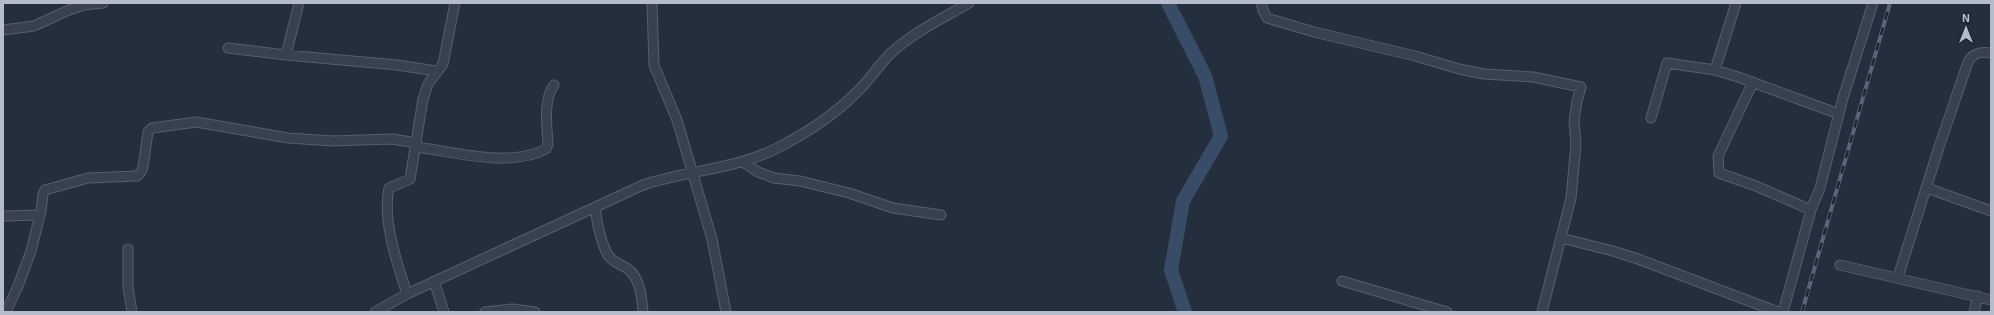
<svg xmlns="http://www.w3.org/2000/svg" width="1994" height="315" font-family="'Exo 2',sans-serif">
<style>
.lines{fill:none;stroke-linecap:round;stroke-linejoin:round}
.river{stroke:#394c67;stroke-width:14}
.street-casing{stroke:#565f6c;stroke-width:11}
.street{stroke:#38414e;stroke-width:9}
.rail-casing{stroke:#5a6575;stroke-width:4}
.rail{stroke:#1d2633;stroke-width:2.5;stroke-dasharray:8;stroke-linecap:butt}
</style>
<rect width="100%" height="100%" fill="#242f3e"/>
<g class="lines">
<path class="river" d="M1168 3 1205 76 1221 136 1183 201 1171 270 1185 312"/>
<defs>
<path id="street" d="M652 3 654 65 677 120 712 239 726 312
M1261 3 1263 10 1267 18 1314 32 1415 56 1459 69 1484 74 1533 77 1581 87 1577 101 1574 121 1576 144 1571 198 1542 312
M3 30 34 26 69 10 84 5 103 3
M228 48 286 55 397 65 436 71
M286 55 299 3
M1715 70 1736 3
M1753 82 1718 156 1719 173 1756 186 1811 210
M1651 118 1667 63 1715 70 1738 77 1839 114
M416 147C454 152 510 168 546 149L548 144C547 126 543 100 554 85
M743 162 758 172 774 178 800 181 849 193 893 208 941 215
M1927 188 1991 211
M595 207C597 223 600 241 608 255 613 263 621 264 628 269 640 278 642 298 643 312
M3 216 40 215
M1561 238 1613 251 1638 259 1778 312
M128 249V287L132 312
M1840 265 1991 300
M1898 277 1939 147 1968 62C1973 53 1980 51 1991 53
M434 281 444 312
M1342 281 1447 312
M407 294C397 263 382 220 389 188L410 179 423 99 428 84 443 64 455 3
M6 312 18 286 31 251 41 211 43 194 45 190 88 178 137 176 141 172 143 167 148 132 152 128 196 122 288 138 333 141 392 139 417 143
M375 312 407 294 643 185C691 169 739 170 785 144 811 130 835 114 856 93 869 81 878 66 890 54 912 33 943 18 969 3
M485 312 512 309 535 312
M1783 312 1811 210 1820 188 1843 98 1873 3
M1974 312 1978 296"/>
</defs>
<use href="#street" class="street-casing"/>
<use href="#street" class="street"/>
<defs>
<path id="rail" d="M1802 312 1890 3"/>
</defs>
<use href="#rail" class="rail-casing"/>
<use href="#rail" class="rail"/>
</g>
<rect width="1994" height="315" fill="none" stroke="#b4bcc9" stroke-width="8"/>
<g transform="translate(1966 28)" stroke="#1d2633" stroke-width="3" paint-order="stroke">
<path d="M0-3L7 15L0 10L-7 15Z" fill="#b4bcc9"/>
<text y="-6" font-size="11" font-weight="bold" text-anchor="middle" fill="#b4bcc9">N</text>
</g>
</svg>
